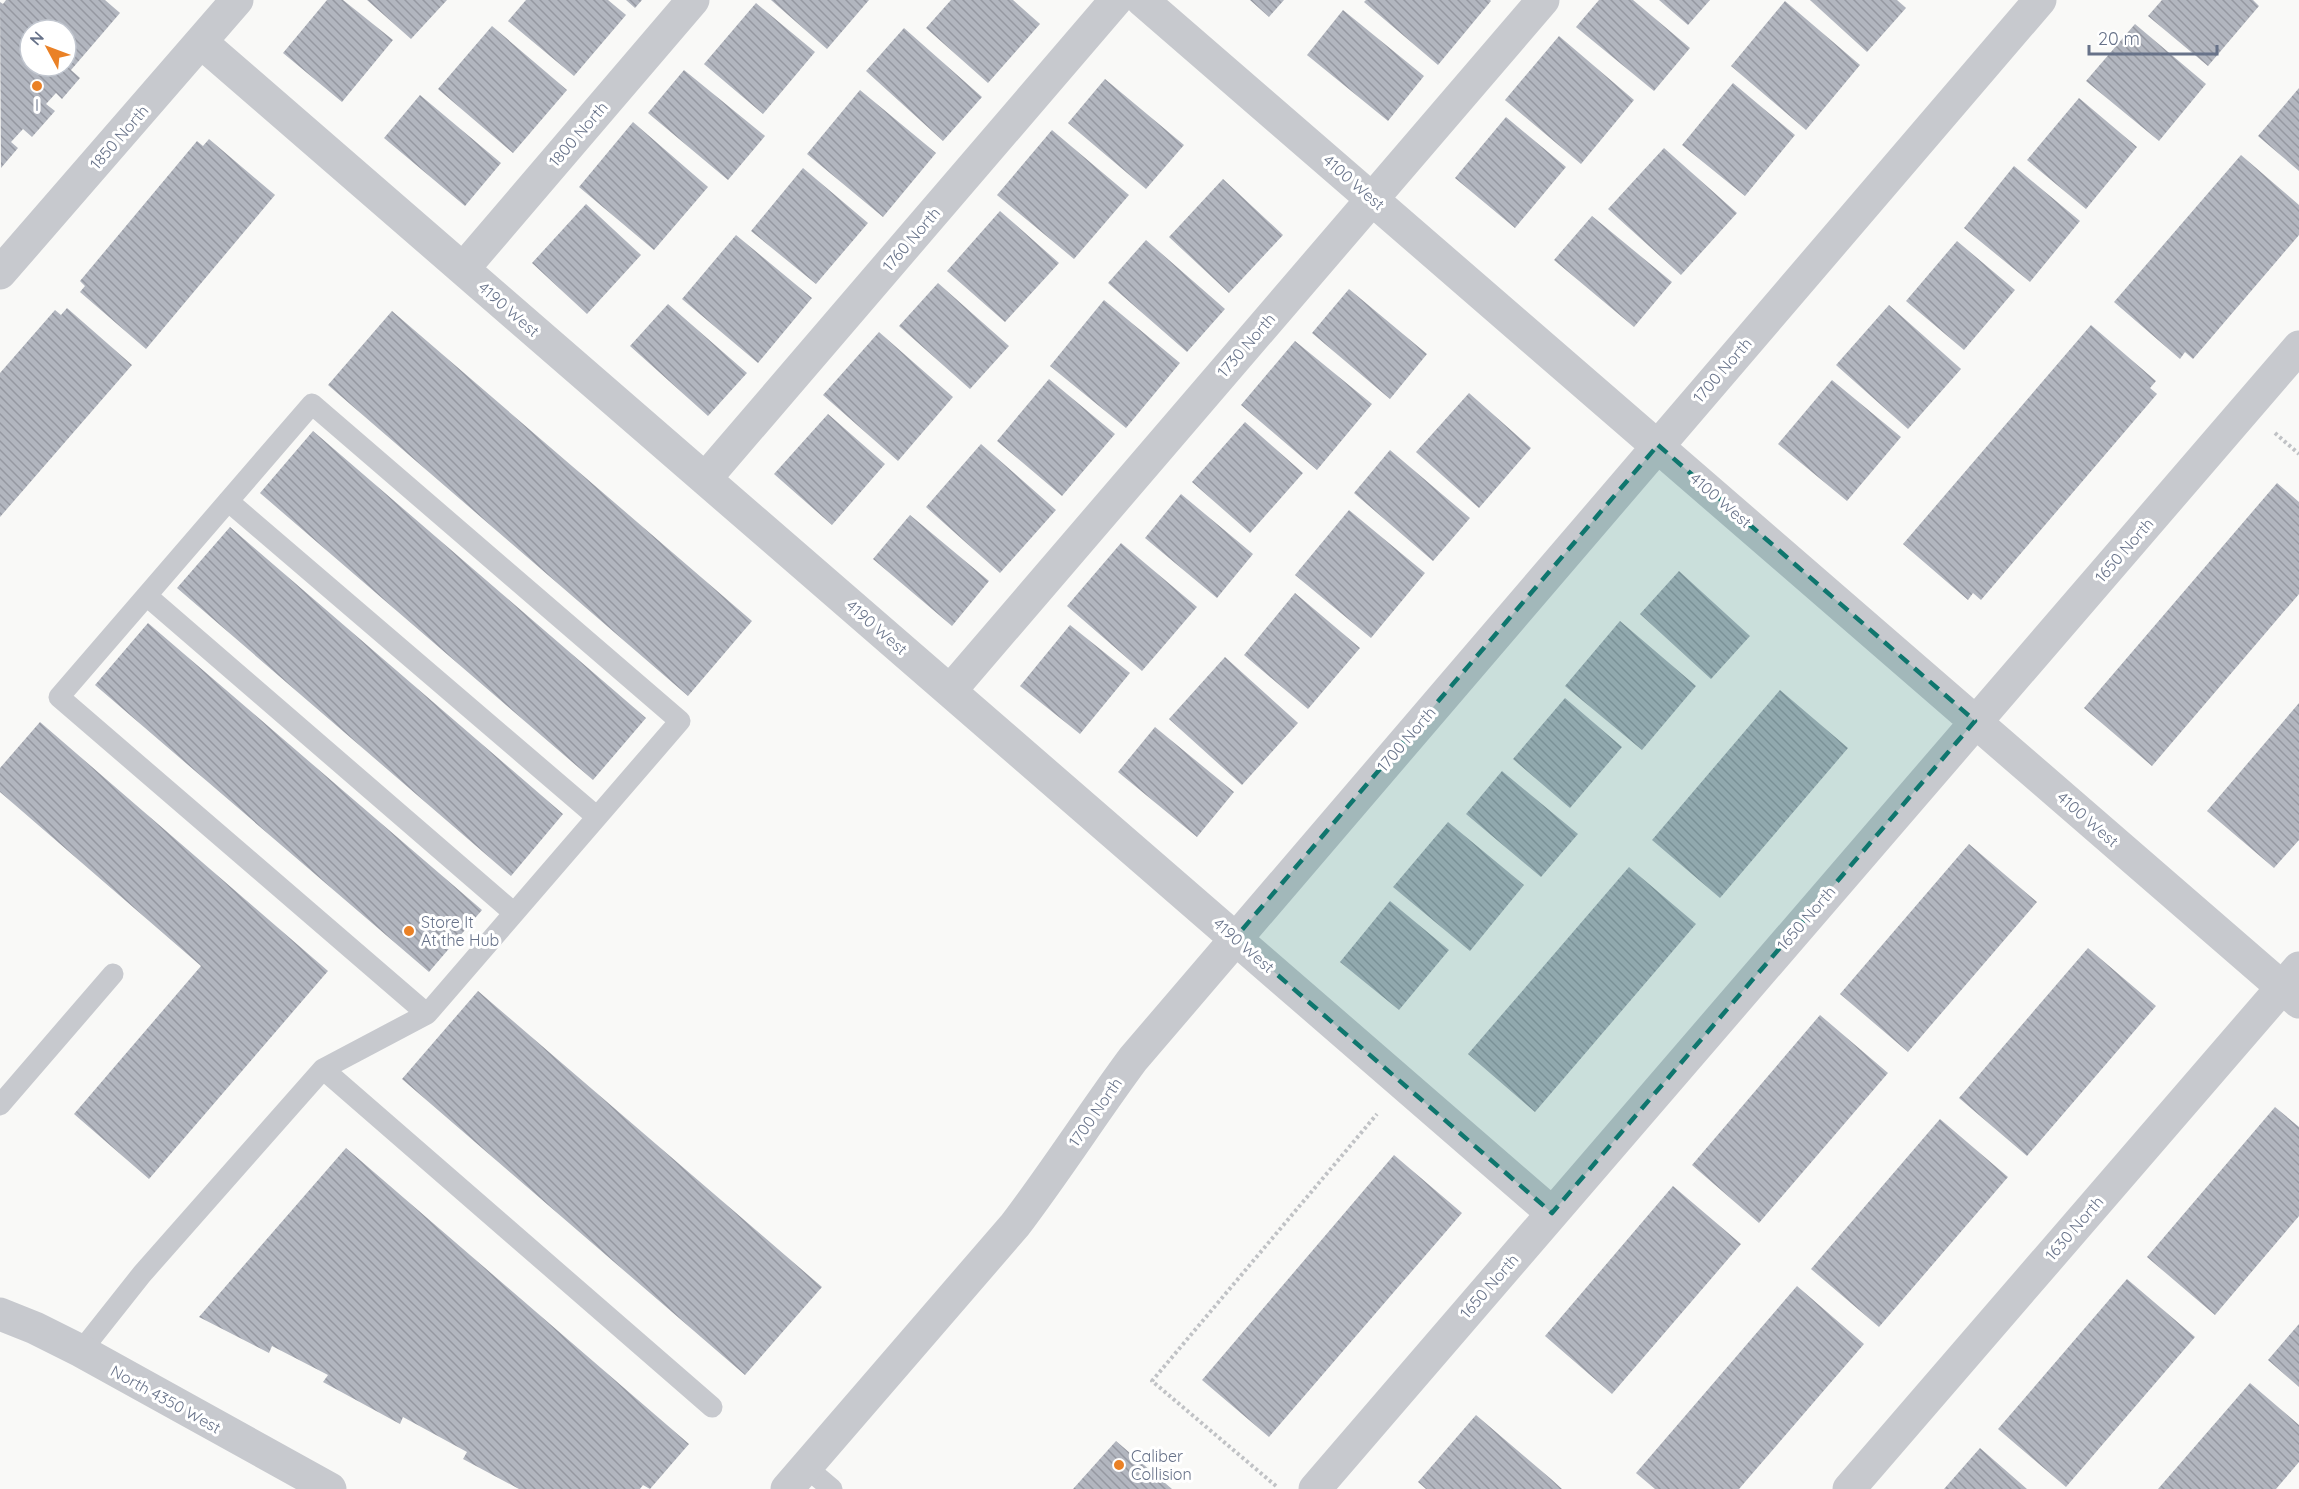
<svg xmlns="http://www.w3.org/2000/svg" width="2299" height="1489" font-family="Quicksand,sans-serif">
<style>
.building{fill:url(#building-back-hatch);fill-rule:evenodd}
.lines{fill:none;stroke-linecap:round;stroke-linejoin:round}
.path{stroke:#c0c2c5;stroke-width:4;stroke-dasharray:3 3;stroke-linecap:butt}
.lane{stroke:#c7c9ce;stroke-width:21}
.street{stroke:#c7c9ce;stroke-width:33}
.marked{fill:#0f766e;fill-opacity:0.2;stroke:#0f766e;stroke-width:4.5;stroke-dasharray:12 8;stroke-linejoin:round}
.poi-dot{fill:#ea8126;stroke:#fff;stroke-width:2}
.labels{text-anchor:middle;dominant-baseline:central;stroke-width:6;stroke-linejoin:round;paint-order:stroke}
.poi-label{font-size:16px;fill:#677289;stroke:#fff;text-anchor:start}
.street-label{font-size:16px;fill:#677289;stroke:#fff}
</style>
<defs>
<pattern id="building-back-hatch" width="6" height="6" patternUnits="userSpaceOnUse" patternTransform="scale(1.5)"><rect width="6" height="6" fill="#b2b6bf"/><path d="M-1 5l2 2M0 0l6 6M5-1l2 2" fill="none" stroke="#9598a1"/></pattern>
</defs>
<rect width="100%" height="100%" fill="#f9f9f7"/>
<path class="building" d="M6 0H105L120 13 71 70 80 78 62 99 56 93 46 104 55 111 32 137 23 129 11 142 18 148 1 168 0 2 3 4ZM30 30H66V66H30Z
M327 0H343L393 40 342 102 283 53Z
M367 0H447L411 39Z
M526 0H608L626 15 574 76 508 21Z
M626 0H642L635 8Z
M771 0H869L827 49Z
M951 0H1013L1040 24 988 83 926 28Z
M1250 0H1284L1269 17Z
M1366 0H1490L1491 1 1438 65 1364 2Z
M1599 0H1633L1690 48 1654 91 1576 27Z
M1659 0H1710L1688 25Z
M1810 0H1897L1906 8 1867 52Z
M2162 0H2253L2259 6 2208 66 2148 16Z
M1785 1 1860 65 1806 130 1731 66Z
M756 3 815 52 763 114 704 64Z
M1343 10 1424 76 1388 121 1307 55Z
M2135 24 2206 84 2159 141 2086 81Z
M492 26 567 90 513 153 438 89Z
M904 28 982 97 943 141 866 71Z
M1559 36 1634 100 1581 164 1505 100Z
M684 70 765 136 728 180 648 113Z
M1105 79 1184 145 1146 189 1068 123Z
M1733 83 1795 135 1745 196 1682 145Z
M2299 88V171L2258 136Z
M860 90 936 153 883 217 807 154Z
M420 95 501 163 465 206 384 138Z
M2079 98 2137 147 2086 209 2027 160Z
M1506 117 1566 167 1515 228 1455 178Z
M633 122 708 187 654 250 579 187Z
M1052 130 1129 195 1074 259 997 195Z
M209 139 275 195 146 349 80 292 85 286 80 281 197 141 203 146Z
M1664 148 1737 213 1681 275 1608 209Z
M2241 155 2299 205V235L2193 359 2185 352 2180 359 2114 302Z
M2014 166 2080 221 2030 282 1964 228Z
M803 168 868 223 816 284 751 231Z
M1223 179 1283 235 1229 293 1169 237Z
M586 204 641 255 587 314 532 263Z
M1000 211 1059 263 1005 322 947 271Z
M1592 216 1672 282 1634 327 1554 260Z
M736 235 812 298 758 363 682 299Z
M1146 240 1225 309 1187 352 1108 283Z
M1957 241 2015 290 1964 350 1906 301Z
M938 283 1009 346 970 389 899 326Z
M1349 289 1427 354 1390 399 1312 333Z
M1104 300 1180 363 1126 428 1050 366Z
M668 304 747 373 708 416 630 346Z
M1889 305 1961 369 1908 429 1836 365Z
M67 308 132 365 0 517V373L55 310 61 315Z
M392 311 752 621 688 696 328 385Z
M2091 325 2156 381 2150 388 2157 394 1981 600 1973 593 1968 600 1903 544Z
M879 332 953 397 898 461 823 395Z
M1295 341 1372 404 1317 470 1241 405Z
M1049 379 1115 434 1062 496 997 441Z
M1832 380 1901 437 1847 501 1778 444Z
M1469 393 1531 448 1479 508 1416 452Z
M828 414 885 464 832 525 774 474Z
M1245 422 1303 473 1250 533 1192 482Z
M313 431 646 718 593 780 260 493Z
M981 444 1056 510 1000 573 926 507Z
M1390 450 1470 518 1433 561 1354 493Z
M2277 483 2299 502V594L2152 766 2084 708Z
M1181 494 1253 554 1217 598 1145 538Z
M1349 510 1425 573 1371 638 1295 575Z
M910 515 989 581 952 626 873 559Z
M230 527 563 814 511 876 177 588Z
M1121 543 1197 607 1142 671 1067 606Z
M1679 571 1750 636 1711 679 1640 614Z
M1295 593 1360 648 1308 709 1244 655Z
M1620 621 1696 686 1642 750 1565 686Z
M148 623 482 910 429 972 95 685Z
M1070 625 1130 673 1080 734 1020 686Z
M1225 657 1298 723 1242 785 1169 719Z
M1780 690 1848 748 1720 898 1652 840Z
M1565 698 1622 747 1570 808 1513 759Z
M2299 703V840L2274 868 2207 811Z
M40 722 328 971 149 1179 74 1114 201 966 0 792V768Z
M1155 727 1234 792 1197 837 1118 772Z
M1502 771 1578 834 1541 877 1466 814Z
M1448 822 1524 885 1470 951 1393 887Z
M1969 844 2037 902 1908 1052 1840 994Z
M1629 867 1696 924 1535 1112 1468 1054Z
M1390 901 1449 950 1399 1010 1340 962Z
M2088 948 2156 1006 2027 1156 1959 1098Z
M478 991 822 1287 745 1375 402 1079Z
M1820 1015 1888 1073 1759 1223 1692 1165Z
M2275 1107 2299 1127V1216L2215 1315 2147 1257Z
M1940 1119 2008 1177 1879 1327 1811 1269Z
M346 1148 689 1444 650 1489 643 1485 640 1489H519L463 1459 467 1452 403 1417 400 1424 323 1382 328 1375 272 1346 269 1353 199 1317Z
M1394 1155 1462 1213 1269 1437 1202 1380Z
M1673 1186 1741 1244 1612 1394 1545 1336Z
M2127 1279 2195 1337 2066 1487 1998 1429Z
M1797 1286 1864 1344 1739 1489H1655L1636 1473Z
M2299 1324V1387L2268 1360Z
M2250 1383 2299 1425V1462L2276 1489H2158Z
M1476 1415 1551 1479 1562 1489H1426L1418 1482Z
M1116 1441 1172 1489H1073Z
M1980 1448 2027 1489H1944Z"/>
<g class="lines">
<path class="path" d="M2275 433 2299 454
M1276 1486 1152 1381 1377 1114"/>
<path class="lane" d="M228 501 597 817
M147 596 514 913
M323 1069 712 1407
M0 1105 113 974
M81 1351 142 1274 323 1069 427 1014 680 721 312 404 59 697 427 1014
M806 1467 832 1489"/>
<path class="street" d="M1142 0 2299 1002
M201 42 1552 1213
M463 269 693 0
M0 273 237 0
M705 479 1116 0
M950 691 1543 0
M0 1314 35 1328 81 1351 330 1489
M787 1489 1015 1225C1056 1171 1093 1113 1133 1059L2040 0
M1315 1489 2299 347
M1849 1489 2299 968"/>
</g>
<path class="marked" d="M1658 445 1975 721 1552 1213 1235 938Z"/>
<g class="poi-dot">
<circle cx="37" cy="86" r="6"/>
<circle cx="409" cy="931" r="6"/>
<circle cx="1119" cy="1465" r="6"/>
</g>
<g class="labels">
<g class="poi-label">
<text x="37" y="105" text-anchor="middle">I</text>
<text x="421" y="922">Store It<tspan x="421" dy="18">At the Hub</tspan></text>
<text x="1131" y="1456">Caliber<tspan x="1131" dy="18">Collision</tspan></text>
</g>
<g class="street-label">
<text transform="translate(578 134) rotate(-49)">1800 North</text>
<text transform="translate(119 137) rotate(-49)">1850 North</text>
<text transform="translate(1354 182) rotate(41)">4100 West</text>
<text transform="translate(911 239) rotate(-49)">1760 North</text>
<text transform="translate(509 309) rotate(41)">4190 West</text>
<text transform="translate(1246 345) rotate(-49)">1730 North</text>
<text transform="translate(1722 370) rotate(-49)">1700 North</text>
<text transform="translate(1721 500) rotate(41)">4100 West</text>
<text transform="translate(2124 550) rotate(-49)">1650 North</text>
<text transform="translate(877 627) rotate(41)">4190 West</text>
<text transform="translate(1406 739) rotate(-49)">1700 North</text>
<text transform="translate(2088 819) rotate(41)">4100 West</text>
<text transform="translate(1806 918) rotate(-49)">1650 North</text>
<text transform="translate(1244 945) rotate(41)">4190 West</text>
<text transform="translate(1095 1112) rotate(-55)">1700 North</text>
<text transform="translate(2074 1228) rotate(-49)">1630 North</text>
<text transform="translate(1489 1286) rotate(-49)">1650 North</text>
<text transform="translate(166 1399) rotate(29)">North 4350 West</text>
</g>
</g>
<g transform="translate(48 48) rotate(311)"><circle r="28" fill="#ffffff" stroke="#c2c7d0" stroke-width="1.5"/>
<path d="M0-4.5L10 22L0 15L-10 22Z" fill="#ea8126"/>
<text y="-9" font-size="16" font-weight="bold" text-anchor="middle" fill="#677289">N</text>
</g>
<path d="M2089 45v9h128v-9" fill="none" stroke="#677289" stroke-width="3"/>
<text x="2098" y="45" font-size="18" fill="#677289" stroke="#ffffff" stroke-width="4.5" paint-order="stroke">20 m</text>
</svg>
